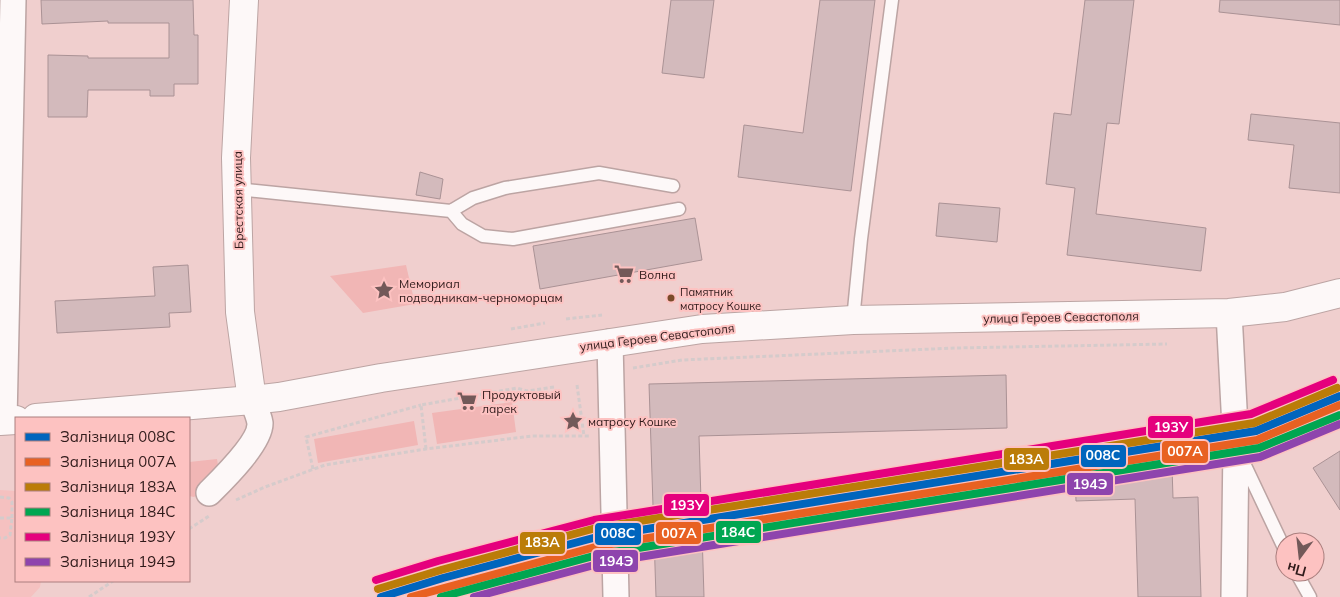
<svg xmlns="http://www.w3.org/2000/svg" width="1340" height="597" font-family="Mulish,sans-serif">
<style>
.built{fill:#f5c1c0}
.green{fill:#f1b6b5}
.building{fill:#d3babc;stroke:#aa9295}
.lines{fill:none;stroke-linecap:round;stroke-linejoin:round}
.service-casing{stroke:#bca4a3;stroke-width:15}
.minor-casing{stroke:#bca4a3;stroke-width:28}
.secondary-casing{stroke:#bca4a3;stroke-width:30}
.primary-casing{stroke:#bca4a3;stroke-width:30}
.path{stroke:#d5cbcb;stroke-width:3;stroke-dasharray:4 2.5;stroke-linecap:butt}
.service{stroke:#fdf8f8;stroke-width:12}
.minor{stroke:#fdf8f8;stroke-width:25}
.secondary{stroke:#fdf8f8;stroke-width:28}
.primary{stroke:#fdf8f8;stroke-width:28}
.rail-1-casing{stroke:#fdc2c1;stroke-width:11}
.rail-2-casing{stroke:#fdc2c1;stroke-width:11}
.rail-3-casing{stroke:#fdc2c1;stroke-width:11}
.rail-4-casing{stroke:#fdc2c1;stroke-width:11}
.rail-5-casing{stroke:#fdc2c1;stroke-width:11}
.rail-6-casing{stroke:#fdc2c1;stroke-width:11}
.rail-1{stroke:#0065bd;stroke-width:8}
.rail-2{stroke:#e86122;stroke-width:8}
.rail-3{stroke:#bb7c08;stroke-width:8}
.rail-4{stroke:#00a651;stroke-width:8}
.rail-5{stroke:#e5007d;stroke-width:8}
.rail-6{stroke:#8e44ad;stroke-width:8}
.bus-dot{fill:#7a4b2a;stroke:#fdc2c1;stroke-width:2}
.labels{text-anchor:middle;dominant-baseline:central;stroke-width:4;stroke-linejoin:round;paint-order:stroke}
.bus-label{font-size:11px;fill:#2f1a1a;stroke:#fdc2c1;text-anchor:start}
.street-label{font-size:12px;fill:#2f1a1a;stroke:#fdc2c1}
.poi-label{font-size:12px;fill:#2f1a1a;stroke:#fdc2c1;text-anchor:start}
.line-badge{stroke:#fdc2c1;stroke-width:2}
.badge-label{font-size:14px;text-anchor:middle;font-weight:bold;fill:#fff}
</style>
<rect width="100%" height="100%" fill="#f0cfce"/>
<path class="built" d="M0 490 16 491V581H41L40 587 31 597H0Z"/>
<path class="green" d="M406 265 415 304 363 313 330 276Z
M512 402 516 432 437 444 432 413Z
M414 421 418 445 318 463 314 439Z
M217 459 219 471 206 489 194 497 189 496V462Z"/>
<path class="building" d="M41 0H193L194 35H198V84H174V96H150V90H88L87 117H48V55L88 56V58H169V23H108V21L42 24Z
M671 0H714L704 78 662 73Z
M820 0H875L851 191 738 177 744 125 803 133Z
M1085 0H1134L1119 124 1107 123 1096 214 1206 228 1201 271 1067 255 1075 188 1046 184 1054 113 1071 115Z
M1220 0H1340V25L1219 12Z
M1251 114 1340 123V193L1289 188 1294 145 1248 140Z
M420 172 443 179 440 199 416 195Z
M939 203 1000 208 997 242 936 236Z
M695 218 702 260 540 289 533 246Z
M188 265 191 312 169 313 170 327 57 333 55 301 155 296 153 267Z
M1006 375 1007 428 699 436 704 597H656L649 384Z
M1171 436 1173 498 1198 497 1201 597H1138L1135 499 1076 501 1074 440Z
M1340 451V510L1313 468Z"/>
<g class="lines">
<defs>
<path id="service" d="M237 189 451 211 462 224 483 236 513 239 679 209
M451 211 473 198 505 188 599 173 673 186
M853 320 861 239 892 0
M1241 457 1285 550
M1296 572 1310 597"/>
<path id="minor" d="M1229 313 1236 446 1234 597
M610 342 616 597
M4 421 13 0
M209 493C222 480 261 442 260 423 259 416 255 407 252 400"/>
<path id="secondary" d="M36 418 252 400
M0 421 16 420"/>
<path id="primary" d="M244 0 236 158 240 312 252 400 279 397 381 378 702 329 853 320 1229 313 1285 307 1340 293"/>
</defs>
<use href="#service" class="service-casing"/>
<use href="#minor" class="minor-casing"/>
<use href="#secondary" class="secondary-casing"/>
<use href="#primary" class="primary-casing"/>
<path class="path" d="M566 319 602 315
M511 329 545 323
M633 368 682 360 955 348 1167 344
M577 385 584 436
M426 449 421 405 517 388 527 391 554 387
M313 469 306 437 421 405
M0 497 9 498 12 502V518
M236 500 265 487 325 465 426 449 532 436H591
M0 518H12L10 535 5 538H0
M189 529 209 516
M89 597 113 581"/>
<use href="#service" class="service"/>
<use href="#minor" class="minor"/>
<use href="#secondary" class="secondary"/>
<use href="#primary" class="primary"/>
<defs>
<path id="rail-1" d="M381 597 443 578 597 537 1256 431 1340 396"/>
<path id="rail-2" d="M411 597 599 546 1257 440 1340 405"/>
<path id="rail-3" d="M378 589 441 570 596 528 1254 423 1337 388"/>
<path id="rail-4" d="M441 597 601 554 1259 448 1340 415"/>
<path id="rail-5" d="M376 580 438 561 594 520 1251 414 1333 380"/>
<path id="rail-6" d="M474 597 602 563 1260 457 1340 424"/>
</defs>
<use href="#rail-1" class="rail-1-casing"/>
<use href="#rail-2" class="rail-2-casing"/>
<use href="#rail-3" class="rail-3-casing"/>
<use href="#rail-4" class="rail-4-casing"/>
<use href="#rail-5" class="rail-5-casing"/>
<use href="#rail-6" class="rail-6-casing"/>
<use href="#rail-1" class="rail-1"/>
<use href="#rail-2" class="rail-2"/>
<use href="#rail-3" class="rail-3"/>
<use href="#rail-4" class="rail-4"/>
<use href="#rail-5" class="rail-5"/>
<use href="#rail-6" class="rail-6"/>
</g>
<defs>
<symbol id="supermarket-bare" viewBox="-9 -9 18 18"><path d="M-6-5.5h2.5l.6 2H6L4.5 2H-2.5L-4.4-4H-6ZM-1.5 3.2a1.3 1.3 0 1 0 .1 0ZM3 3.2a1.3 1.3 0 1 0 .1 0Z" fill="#735959" stroke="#fdc2c1" stroke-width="2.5" paint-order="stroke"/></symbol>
<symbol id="sight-bare" viewBox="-9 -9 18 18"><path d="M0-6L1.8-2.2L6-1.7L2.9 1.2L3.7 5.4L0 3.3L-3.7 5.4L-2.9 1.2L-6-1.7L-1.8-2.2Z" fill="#735959" stroke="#fdc2c1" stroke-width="2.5" paint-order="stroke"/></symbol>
</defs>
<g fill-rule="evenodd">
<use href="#supermarket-bare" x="610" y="260" width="28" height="28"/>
<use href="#sight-bare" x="370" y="276" width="28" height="28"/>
<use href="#supermarket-bare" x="453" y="387" width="28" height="28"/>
<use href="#sight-bare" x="559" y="407" width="28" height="28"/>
</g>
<circle class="bus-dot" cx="671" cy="298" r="4.5"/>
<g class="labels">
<g class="bus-label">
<text x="680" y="292">Памятник<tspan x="680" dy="14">матросу Кошке</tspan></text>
</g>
<g class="street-label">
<text transform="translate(238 200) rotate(-91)">Брестская улица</text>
<text transform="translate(1061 317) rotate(-1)">улица Героев Севастополя</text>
<text transform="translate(657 337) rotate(-7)">улица Героев Севастополя</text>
</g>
<g class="poi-label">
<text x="639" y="274">Волна</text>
<text x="399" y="283">Мемориал<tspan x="399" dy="14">подводникам-черноморцам</tspan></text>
<text x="482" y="394">Продуктовый<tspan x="482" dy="14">ларек</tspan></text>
<text x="588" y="421">матросу Кошке</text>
</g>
</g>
<g class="line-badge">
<rect x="1147" y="415" width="47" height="24" rx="5" fill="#e5007d"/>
<rect x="1161" y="440" width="48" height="24" rx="5" fill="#e86122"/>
<rect x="1080" y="444" width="47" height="24" rx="5" fill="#0065bd"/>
<rect x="1003" y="447" width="47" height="24" rx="5" fill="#bb7c08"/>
<rect x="1066" y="472" width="48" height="24" rx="5" fill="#8e44ad"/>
<rect x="663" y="493" width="47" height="24" rx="5" fill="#e5007d"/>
<rect x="715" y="520" width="47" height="24" rx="5" fill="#00a651"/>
<rect x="655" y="521" width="47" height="24" rx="5" fill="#e86122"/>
<rect x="594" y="522" width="48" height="24" rx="5" fill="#0065bd"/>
<rect x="519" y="531" width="47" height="24" rx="5" fill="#bb7c08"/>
<rect x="592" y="549" width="47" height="24" rx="5" fill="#8e44ad"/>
</g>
<g class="badge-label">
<text x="1171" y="432">193У</text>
<text x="1185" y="456">007А</text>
<text x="1103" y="460">008С</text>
<text x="1026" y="464">183А</text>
<text x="1090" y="489">194Э</text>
<text x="687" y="510">193У</text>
<text x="738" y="537">184С</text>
<text x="679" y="538">007А</text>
<text x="618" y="538">008С</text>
<text x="542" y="547">183А</text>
<text x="616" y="566">194Э</text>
</g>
<rect x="15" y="417" width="175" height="165" fill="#fdc2c1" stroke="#ab7f7e"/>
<rect x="25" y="433" width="25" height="8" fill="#0065bd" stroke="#ab7f7e"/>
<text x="60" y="442" font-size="15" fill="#2f1a1a">Залізниця 008С</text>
<rect x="25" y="458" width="25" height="8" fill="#e86122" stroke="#ab7f7e"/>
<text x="60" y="467" font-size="15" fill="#2f1a1a">Залізниця 007А</text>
<rect x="25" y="483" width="25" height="8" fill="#bb7c08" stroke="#ab7f7e"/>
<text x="60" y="492" font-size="15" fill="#2f1a1a">Залізниця 183А</text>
<rect x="25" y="508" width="25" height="8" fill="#00a651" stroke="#ab7f7e"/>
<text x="60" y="517" font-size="15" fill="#2f1a1a">Залізниця 184С</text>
<rect x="25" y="533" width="25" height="8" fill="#e5007d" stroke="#ab7f7e"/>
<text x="60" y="542" font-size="15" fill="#2f1a1a">Залізниця 193У</text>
<rect x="25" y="558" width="25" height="8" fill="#8e44ad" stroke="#ab7f7e"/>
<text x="60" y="567" font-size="15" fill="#2f1a1a">Залізниця 194Э</text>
<g transform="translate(1300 557) rotate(195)"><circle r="24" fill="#fdc2c1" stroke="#ab7f7e"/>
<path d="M0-4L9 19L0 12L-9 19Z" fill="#735959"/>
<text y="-8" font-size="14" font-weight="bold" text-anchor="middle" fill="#2f1a1a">Пн</text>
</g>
</svg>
